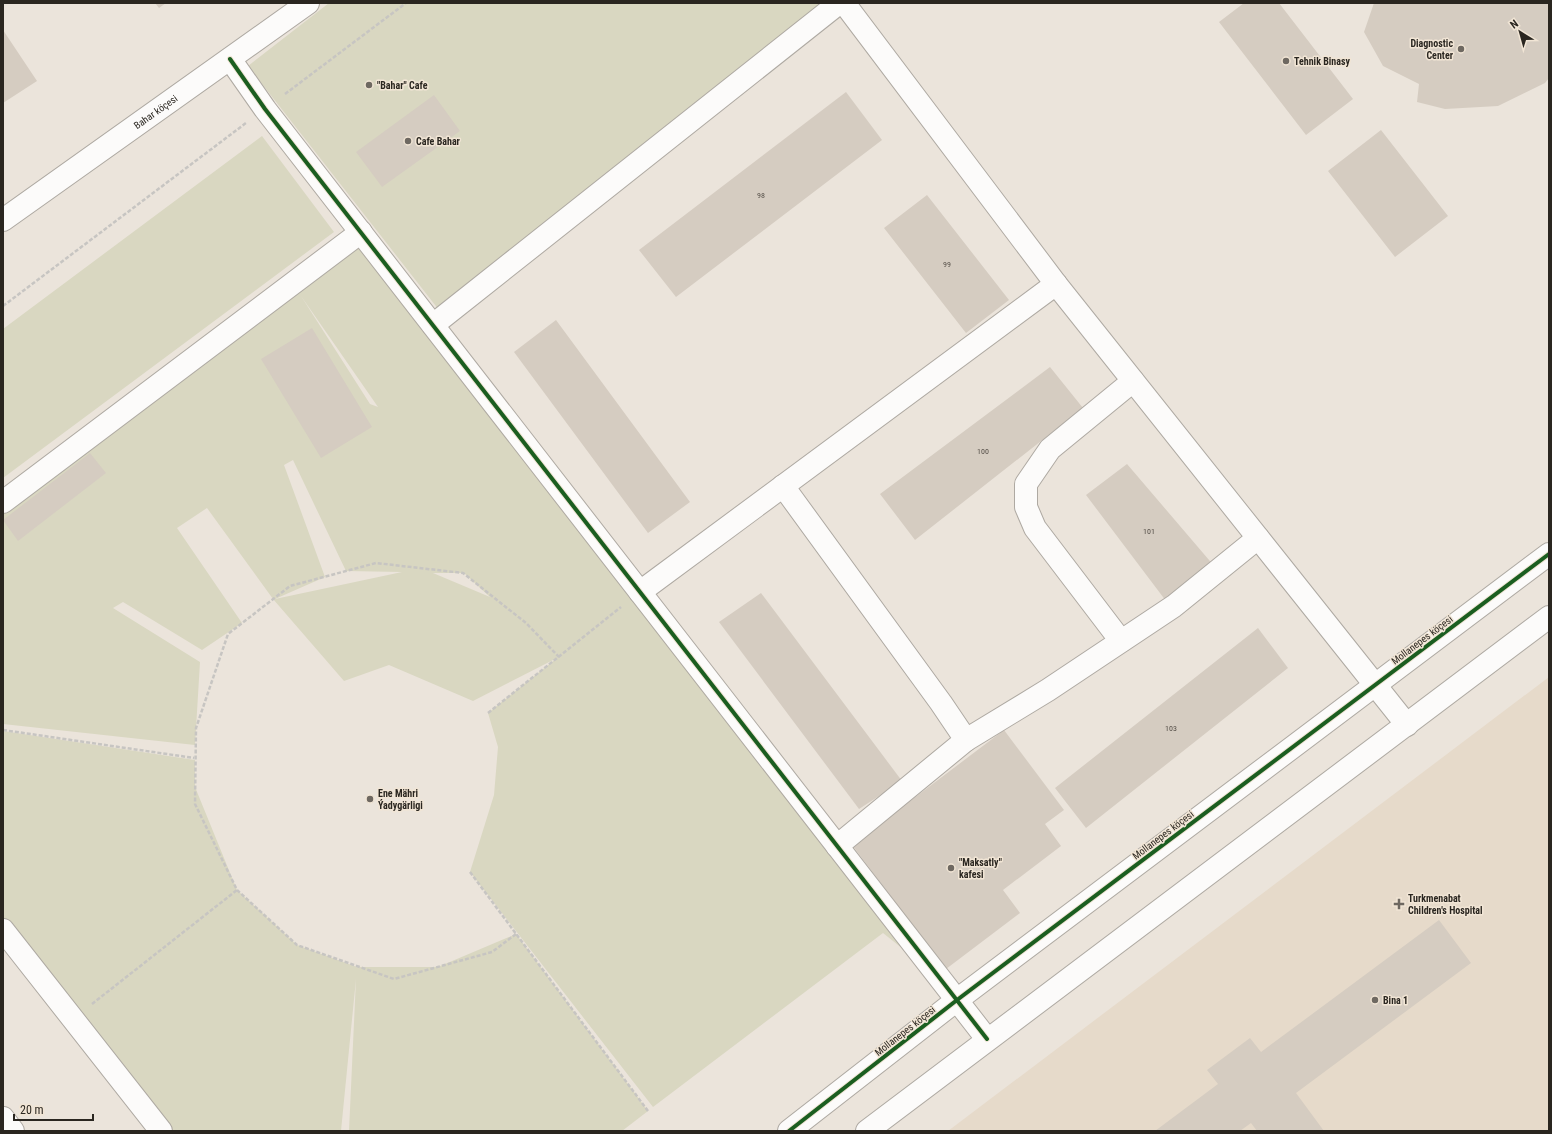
<svg xmlns="http://www.w3.org/2000/svg" width="1552" height="1134" font-family="'Roboto Condensed',sans-serif">
<style>
.built{fill:#e6daca}
.green{fill:#d9d7c1;fill-rule:evenodd}
.building{fill:#d5ccc1}
.lines{fill:none;stroke-linecap:round;stroke-linejoin:round}
.minor-casing{stroke:#aea9a2;stroke-width:24}
.major-casing{stroke:#aea9a2;stroke-width:24}
.path{stroke:#c7c5c2;stroke-width:2.5;stroke-dasharray:4 2;stroke-linecap:butt}
.minor{stroke:#fcfbfa;stroke-width:22}
.major{stroke:#fcfbfa;stroke-width:22}
.cycleway-casing{stroke:#f1e5d5;stroke-width:6}
.cycleway{stroke:#1b5e20;stroke-width:4}
.poi-dot{fill:#6e6861;stroke:#f1e5d5;stroke-width:1.5}
.labels{text-anchor:middle;dominant-baseline:central;stroke-width:3;stroke-linejoin:round;paint-order:stroke}
.number-label{font-size:8px;fill:#565049}
.poi-label{font-size:10px;font-weight:bold;fill:#2a2620;stroke:#f1e5d5;text-anchor:start}
.street-label{font-size:10px;fill:#2a2620;stroke:#f1e5d5}
</style>
<rect width="100%" height="100%" fill="#ebe4db"/>
<path class="built" d="M1549 677V1131H948Z"/>
<path class="green" d="M329 3H831L446 319 248 66Z
M262 136 334 232 3 478V329Z
M361 232 938 977 883 933 653 1107 470 872 494 795 498 747 488 713 557 658 473 701 389 665 344 681 273 599 207 508 177 528 242 623 202 650 123 602 113 608 200 662 195 745 3 724V502ZM301 296 378 407 370 404ZM293 460 346 571 402 572 275 599 325 577 284 465ZM433 573H464L490 597Z
M3 731 195 760V787L237 890 297 945 357 967H438L516 934 648 1111 622 1131H349L356 979 341 1131H161L3 930Z"/>
<path class="building" d="M155 3H166L159 8Z
M1244 3H1279L1353 99 1306 135 1219 22Z
M1374 3H1549V78L1545 83 1498 106 1445 109 1417 102 1419 84 1383 66 1364 32Z
M3 30 37 81 3 103Z
M846 92 882 140 676 297 639 250Z
M434 95 460 131 382 187 356 152Z
M1381 130 1448 216 1395 257 1328 171Z
M927 195 1009 300 966 333 884 228Z
M556 320 690 502 648 533 514 352Z
M312 328 372 427 321 458 261 359Z
M1050 367 1083 408 915 540 880 494Z
M90 453 106 473 18 541 3 520Z
M1127 464 1215 567 1166 601 1086 495Z
M761 593 902 781 859 809 719 622Z
M1258 628 1288 668 1086 828 1055 788Z
M1004 730 1064 810 1045 824 1061 846 1003 890 1020 913 946 969 852 845Z
M1439 920 1471 963 1296 1093 1324 1131H1257L1251 1123 1240 1131H1155L1218 1084 1207 1070 1250 1038 1261 1052Z"/>
<g class="lines">
<defs>
<g id="minor">
<path d="M844 3 1056 284 1407 725"/>
<path d="M230 59 265 109 987 1039"/>
<path id="s1" d="M3 220 308 3"/>
<path d="M433 325 839 3"/>
<path d="M783 486 941 703 966 740 837 846"/>
<path d="M3 502 361 232"/>
<path d="M640 592 1056 284"/>
<path d="M1121 641 1035 528 1026 507V484L1050 449 1133 381"/>
<path d="M966 740 1048 690 1174 606 1258 538"/>
<path d="M3 930 161 1131"/>
<path d="M789 1131 957 1000 1549 554"/>
<path d="M867 1131 1549 617"/>
</g>
<path id="major" d="M3 1118 13 1131"/>
</defs>
<use href="#minor" class="minor-casing"/>
<use href="#major" class="major-casing"/>
<path class="path" d="M285 94 406 3
M3 306 246 123
M488 713 621 607
M3 730 194 758
M470 872 648 1111
M516 934 492 952 394 979 297 945 237 890 195 804 196 728 228 634 290 586 376 563 463 573 526 623 559 657
M92 1004 237 890"/>
<use href="#minor" class="minor"/>
<use href="#major" class="major"/>
<defs>
<path id="cycleway" d="M230 59 265 109 987 1039
M789 1131 957 1000 1549 554"/>
</defs>
<use href="#cycleway" class="cycleway-casing"/>
<use href="#cycleway" class="cycleway"/>
</g>
<g class="poi-dot">
<circle cx="1461" cy="49" r="4"/>
<circle cx="1286" cy="61" r="4"/>
<circle cx="369" cy="85" r="4"/>
<circle cx="408" cy="141" r="4"/>
<circle cx="370" cy="799" r="4"/>
<circle cx="951" cy="868" r="4"/>
<path d="M1397 898h4v4h4v4h-4v4h-4v-4h-4v-4h4z"/>
<circle cx="1375" cy="1000" r="4"/>
</g>
<g class="labels">
<g class="number-label">
<text x="761" y="195">98</text>
<text x="947" y="264">99</text>
<text x="983" y="451">100</text>
<text x="1149" y="531">101</text>
<text x="1171" y="728">103</text>
</g>
<g class="poi-label">
<text x="1453" y="43" text-anchor="end">Diagnostic<tspan x="1453" dy="12">Center</tspan></text>
<text x="1294" y="61">Tehnik Binasy</text>
<text x="377" y="85">"Bahar" Cafe</text>
<text x="416" y="141">Cafe Bahar</text>
<text x="378" y="793">Ene Mähri<tspan x="378" dy="12">Ýadygärligi</tspan></text>
<text x="959" y="862">"Maksatly"<tspan x="959" dy="12">kafesi</tspan></text>
<text x="1408" y="898">Turkmenabat<tspan x="1408" dy="12">Children's Hospital</tspan></text>
<text x="1383" y="1000">Bina 1</text>
</g>
<g class="street-label">
<text stroke="none"><textPath href="#s1" startOffset="187">Bahar köçesi</textPath></text>
<text transform="translate(1422 640) rotate(-37)">Mollanepes köçesi</text>
<text transform="translate(1163 835) rotate(-37)">Mollanepes köçesi</text>
<text transform="translate(905 1031) rotate(-38)">Mollanepes köçesi</text>
</g>
</g>
<rect width="1552" height="1134" fill="none" stroke="#2a2620" stroke-width="8"/>
<g transform="translate(1520 32) rotate(323)" stroke="#f1e5d5" stroke-width="3" paint-order="stroke">
<path d="M0-3L7 15L0 10L-7 15Z" fill="#2a2620"/>
<text y="-6" font-size="11" font-weight="bold" text-anchor="middle" fill="#2a2620">N</text>
</g>
<path d="M14 1114v6h79v-6" fill="none" stroke="#2a2620" stroke-width="2"/>
<text x="20" y="1114" font-size="12" fill="#2a2620" stroke="#f1e5d5" stroke-width="3" paint-order="stroke">20 m</text>
</svg>
